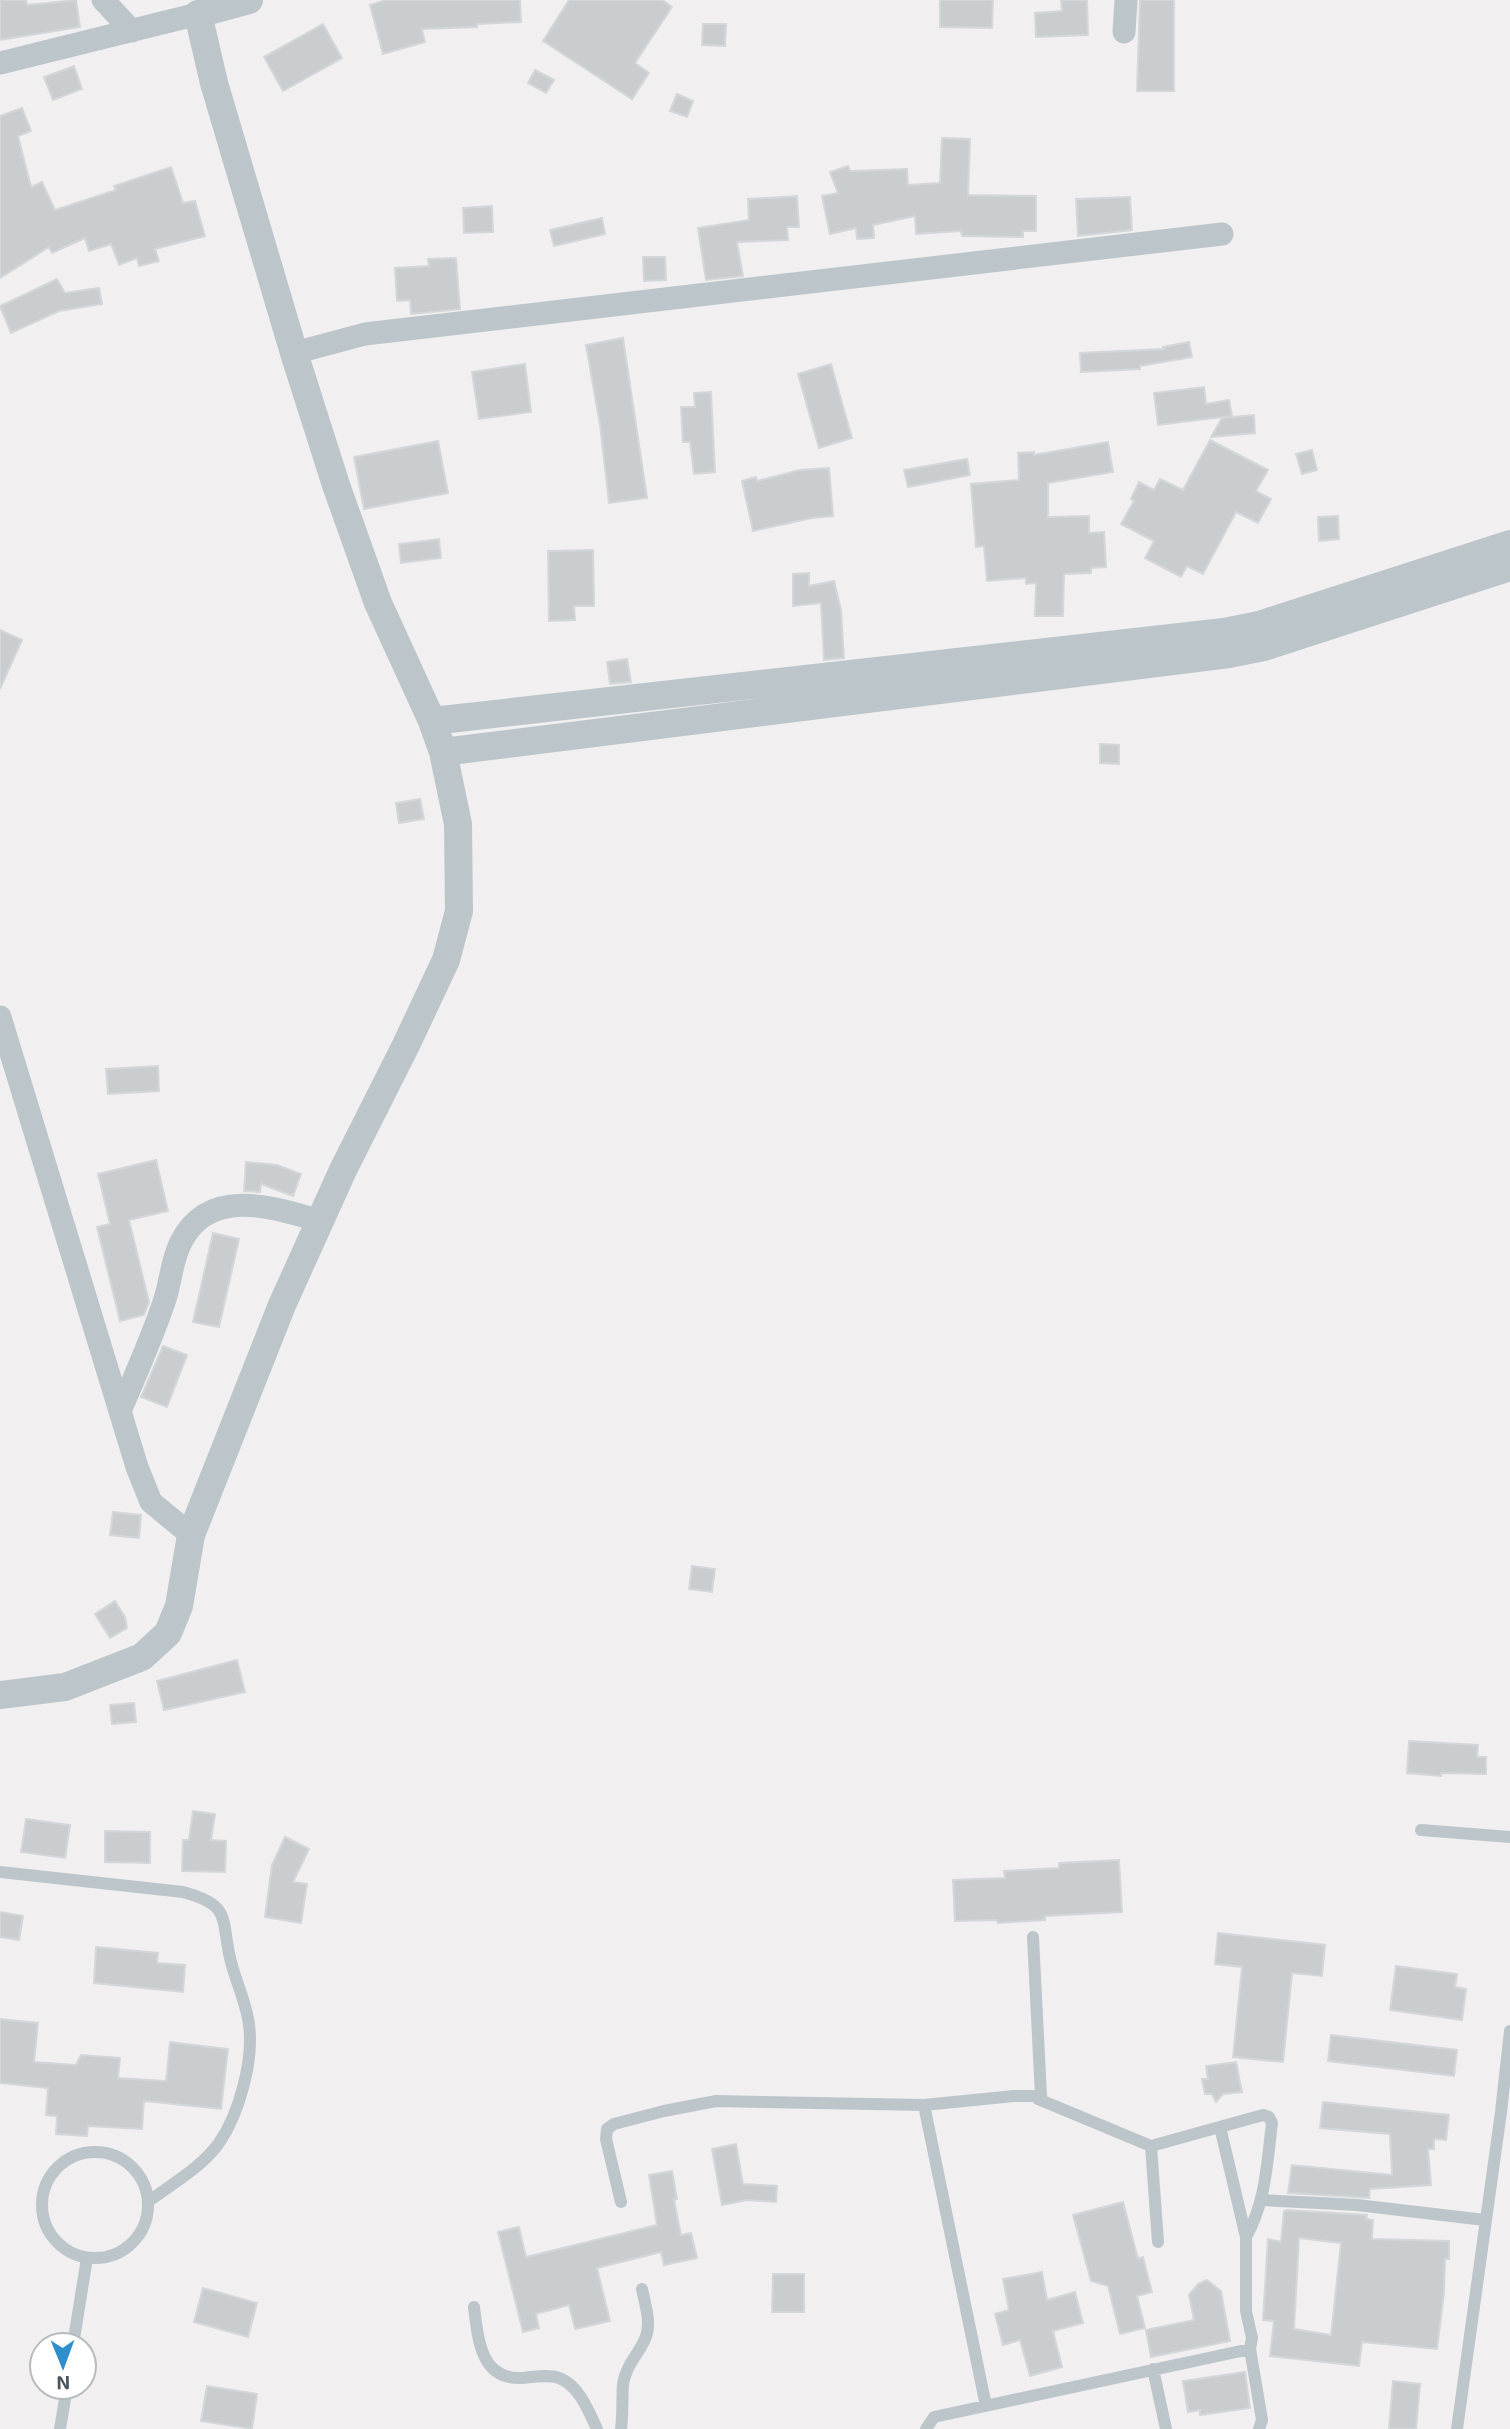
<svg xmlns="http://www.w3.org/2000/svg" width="1510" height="2429" font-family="'Exo 2',sans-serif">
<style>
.building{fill:#cacdd0;stroke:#d4d7da;stroke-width:2;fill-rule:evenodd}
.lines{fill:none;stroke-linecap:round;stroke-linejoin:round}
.service{stroke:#bcc6ca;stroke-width:12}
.minor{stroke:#bcc6ca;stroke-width:23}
.tertiary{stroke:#bcc6ca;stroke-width:28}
</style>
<rect width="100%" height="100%" fill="#f1eff0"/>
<path class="building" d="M0 0H26L27 5 76 0 80 27 0 40Z
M386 0H520L521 22 477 24V27L422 29 425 42 383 54 370 5Z
M569 0H662L672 7 635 63 649 73 632 99 543 41Z
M940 0H993L992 28 940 27Z
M1061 0H1087L1088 35 1036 37 1035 13 1062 11Z
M1140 0H1174V91H1137Z
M323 24 342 58 283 91 264 57Z
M703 24H726L725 46 702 45Z
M74 66 82 89 53 100 44 77Z
M535 70 554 80 546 93 528 83Z
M677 94 693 101 687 117 670 111Z
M22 108 31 131 18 136 31 187 42 182 55 210 116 190 114 186 171 167 183 203 195 201 205 236 155 249 159 261 139 266 137 258 119 265 111 244 89 251 85 238 52 253 49 247 0 278V116Z
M942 138 970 139 968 195 1036 196V231H1023V237L962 236 961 231 916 234 915 216 873 225 874 238 857 239 856 228 830 234 822 196 838 193 830 172 848 166 850 171 907 169 908 185 940 183Z
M797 196 799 227H787L788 240 737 242 743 276 706 280 698 228 749 220 748 199Z
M1130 197 1132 230 1078 236 1076 199Z
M492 206 493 232 464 233 463 208Z
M602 218 605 234 554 246 550 230Z
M643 257H665L666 280 644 281Z
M456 258 460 309 411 314 410 300 397 301 395 268 429 266 428 259Z
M57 279 65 293 99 288 102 304 59 311 11 333 0 306Z
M623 338 647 498 609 503 600 425 586 345Z
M1189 342 1192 357 1140 366V369L1081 372 1080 353 1164 349 1163 347Z
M525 364 531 412 479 419 472 372Z
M831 364 852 438 819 448 798 374Z
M1204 387 1206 404 1229 400 1232 416 1158 425 1154 393Z
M711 392 715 472 694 474 690 442H683L681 407H695L694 393Z
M1254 415 1255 433 1211 437 1222 418Z
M1210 440 1268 470 1256 491 1271 499 1258 523 1236 512 1203 574 1187 566 1181 577 1145 558 1154 541 1121 524 1134 501 1131 499 1139 482 1154 490 1160 479 1183 490Z
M438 441 448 493 364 509 354 457Z
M1108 442 1113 472 1048 483V517L1089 516V533L1104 532 1106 567 1091 568V573L1064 574 1063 616H1035L1036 583 1026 584V578L987 581 984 546 976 547 971 484 1019 480 1018 453 1034 452V455Z
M1312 450 1317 470 1302 474 1296 454Z
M967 459 970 475 908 487 904 470Z
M829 468 833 516 812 518 753 531 742 481 756 477 757 481 800 470Z
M1338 516 1339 539 1319 541 1318 517Z
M439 539 441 558 401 563 399 544Z
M593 550 594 606H574L575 620 549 621 548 551Z
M809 573V586L834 581 841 610 844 658 824 660 821 603 793 606V574Z
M0 630 22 640 0 689Z
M627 659 631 682 610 684 607 662Z
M1100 744 1119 745V764L1100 763Z
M420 799 424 819 399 823 396 803Z
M158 1066 159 1091 108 1094 106 1069Z
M156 1160 168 1211 129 1220 149 1302 144 1315 120 1321 97 1227 110 1224 98 1174Z
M246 1162 277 1165 301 1174 293 1196 261 1184 260 1192 244 1191Z
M213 1233 239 1239 219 1327 193 1322Z
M163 1346 187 1355 167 1407 141 1397Z
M113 1512 141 1515 139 1538 110 1535Z
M692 1566 715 1569 712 1592 689 1589Z
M115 1601 125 1617 127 1628 110 1638 95 1614Z
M237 1660 245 1692 164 1710 157 1681Z
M134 1703 136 1722 112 1724 110 1705Z
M1409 1741 1478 1745 1477 1757H1486V1774L1441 1773V1776L1407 1773Z
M193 1811 215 1814 211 1840 226 1841 225 1872 182 1871 183 1840H189Z
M26 1819 70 1825 65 1858 21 1852Z
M105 1831 150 1832V1863L105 1862Z
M285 1837 309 1849 293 1882 307 1884 301 1923 265 1917 272 1865Z
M1119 1860 1122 1912 1045 1916V1920L998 1923 997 1920 955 1921 953 1880 1005 1878 1004 1871 1059 1868V1863Z
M0 1912 23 1916 19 1940 0 1937Z
M1218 1933 1325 1945 1322 1976 1292 1973 1283 2062 1233 2057 1242 1967 1215 1964Z
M96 1947 158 1953 157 1963 185 1965 183 1992 94 1983Z
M1396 1966 1457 1974 1455 1987 1466 1989 1462 2020 1390 2010Z
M0 2019 38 2023 34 2062 76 2065 81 2055 120 2058 118 2078 166 2081 170 2042 228 2049 221 2109 144 2101 142 2129 88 2126 87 2136 56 2134 57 2116 46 2115 48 2088 0 2083Z
M1331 2035 1457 2050 1454 2076 1328 2061Z
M1236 2062 1242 2092 1223 2094 1216 2102 1212 2094H1205L1202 2079H1208L1206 2066Z
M1323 2102 1449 2115 1446 2140 1434 2139V2149H1428L1431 2185 1370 2189 1369 2198 1288 2193 1292 2165 1392 2175 1390 2134 1320 2128Z
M736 2144 743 2184 777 2186 776 2202 747 2200 722 2205 712 2149Z
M672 2171 677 2199 674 2200 681 2235 691 2233 697 2258 664 2265 661 2252 597 2268 610 2321 575 2329 569 2305 536 2314 539 2328 523 2332 498 2232 519 2227 526 2257 657 2225 649 2175Z
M1123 2202 1138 2259 1143 2257 1152 2292 1137 2296 1145 2328 1120 2334 1108 2286 1091 2281 1073 2215Z
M1287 2210 1367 2215 1366 2219 1373 2220 1372 2239 1449 2241V2259H1445L1444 2293 1437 2349 1362 2342 1359 2366 1270 2356 1274 2321 1263 2320 1268 2239 1281 2242 1284 2211ZM1299 2238 1341 2243 1331 2335 1294 2329Z
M1042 2272 1047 2300 1075 2292 1083 2323 1053 2331 1062 2367 1030 2376 1020 2340 1003 2345 995 2314 1009 2310 1003 2279Z
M773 2274H804V2312H772Z
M1207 2280 1221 2291 1230 2341 1151 2357 1146 2330 1194 2320 1189 2295 1198 2284Z
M203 2288 257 2303 248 2337 194 2322Z
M1245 2372 1250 2408 1200 2415V2410L1188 2412 1183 2381Z
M1393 2381 1420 2384 1416 2429H1389Z
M207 2386 257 2394 252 2429 201 2421Z"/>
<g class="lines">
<path class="service" d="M1421 1830 1510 1837
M0 1872 183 1892C231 1905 221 1917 230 1958 235 1980 247 2004 249 2025 254 2060 239 2114 219 2143 202 2167 172 2184 149 2201
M1033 1937 1041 2096
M924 2105 986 2406
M1220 2127 1246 2237V2311L1252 2338 1250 2349 1262 2420 1259 2429
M1151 2146 1263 2115 1269 2117 1272 2123C1267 2162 1266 2202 1246 2237
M42 2205a53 53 0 1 1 106 0a53 53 0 1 1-106 0Z
M1261 2200 1357 2205 1485 2220
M621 2202 606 2139 607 2129 614 2124 664 2111 716 2101 924 2105 1014 2096H1041L1038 2099 1151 2146 1158 2242
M474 2307C478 2338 480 2380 522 2378 533 2377 548 2374 559 2378 579 2385 589 2412 597 2429
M73 2345 87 2258
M1153 2369 1166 2429
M60 2429 67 2387
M621 2429C623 2414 622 2399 623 2384 626 2365 638 2355 645 2339 652 2324 645 2304 642 2289
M926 2429 934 2417 1250 2349
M1457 2429 1501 2112 1510 2031"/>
<path class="minor" d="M103 0 132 31
M1124 32 1126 0
M0 63 198 14
M294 353 365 334 1222 234
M0 1017 137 1467 151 1502 191 1535
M121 1409C136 1373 153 1336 165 1299 171 1280 172 1259 181 1242 209 1186 273 1207 320 1221"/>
<path class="tertiary" d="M432 721 1224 632 1259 625 1510 544
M443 752 1229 654 1264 647 1510 567
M0 1695 65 1687 142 1657 168 1633 179 1606 191 1535 282 1305 343 1170 406 1045 446 960 459 911 458 824 443 752 432 721 378 603 336 485 294 353 214 83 198 14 249 0"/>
</g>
<g transform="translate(63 2366) rotate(179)"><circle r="33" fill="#ffffff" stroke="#b6bbbd" stroke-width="2"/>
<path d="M0-5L12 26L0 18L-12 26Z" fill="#2f8ecc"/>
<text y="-10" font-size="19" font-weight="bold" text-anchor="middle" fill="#49555a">N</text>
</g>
</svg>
